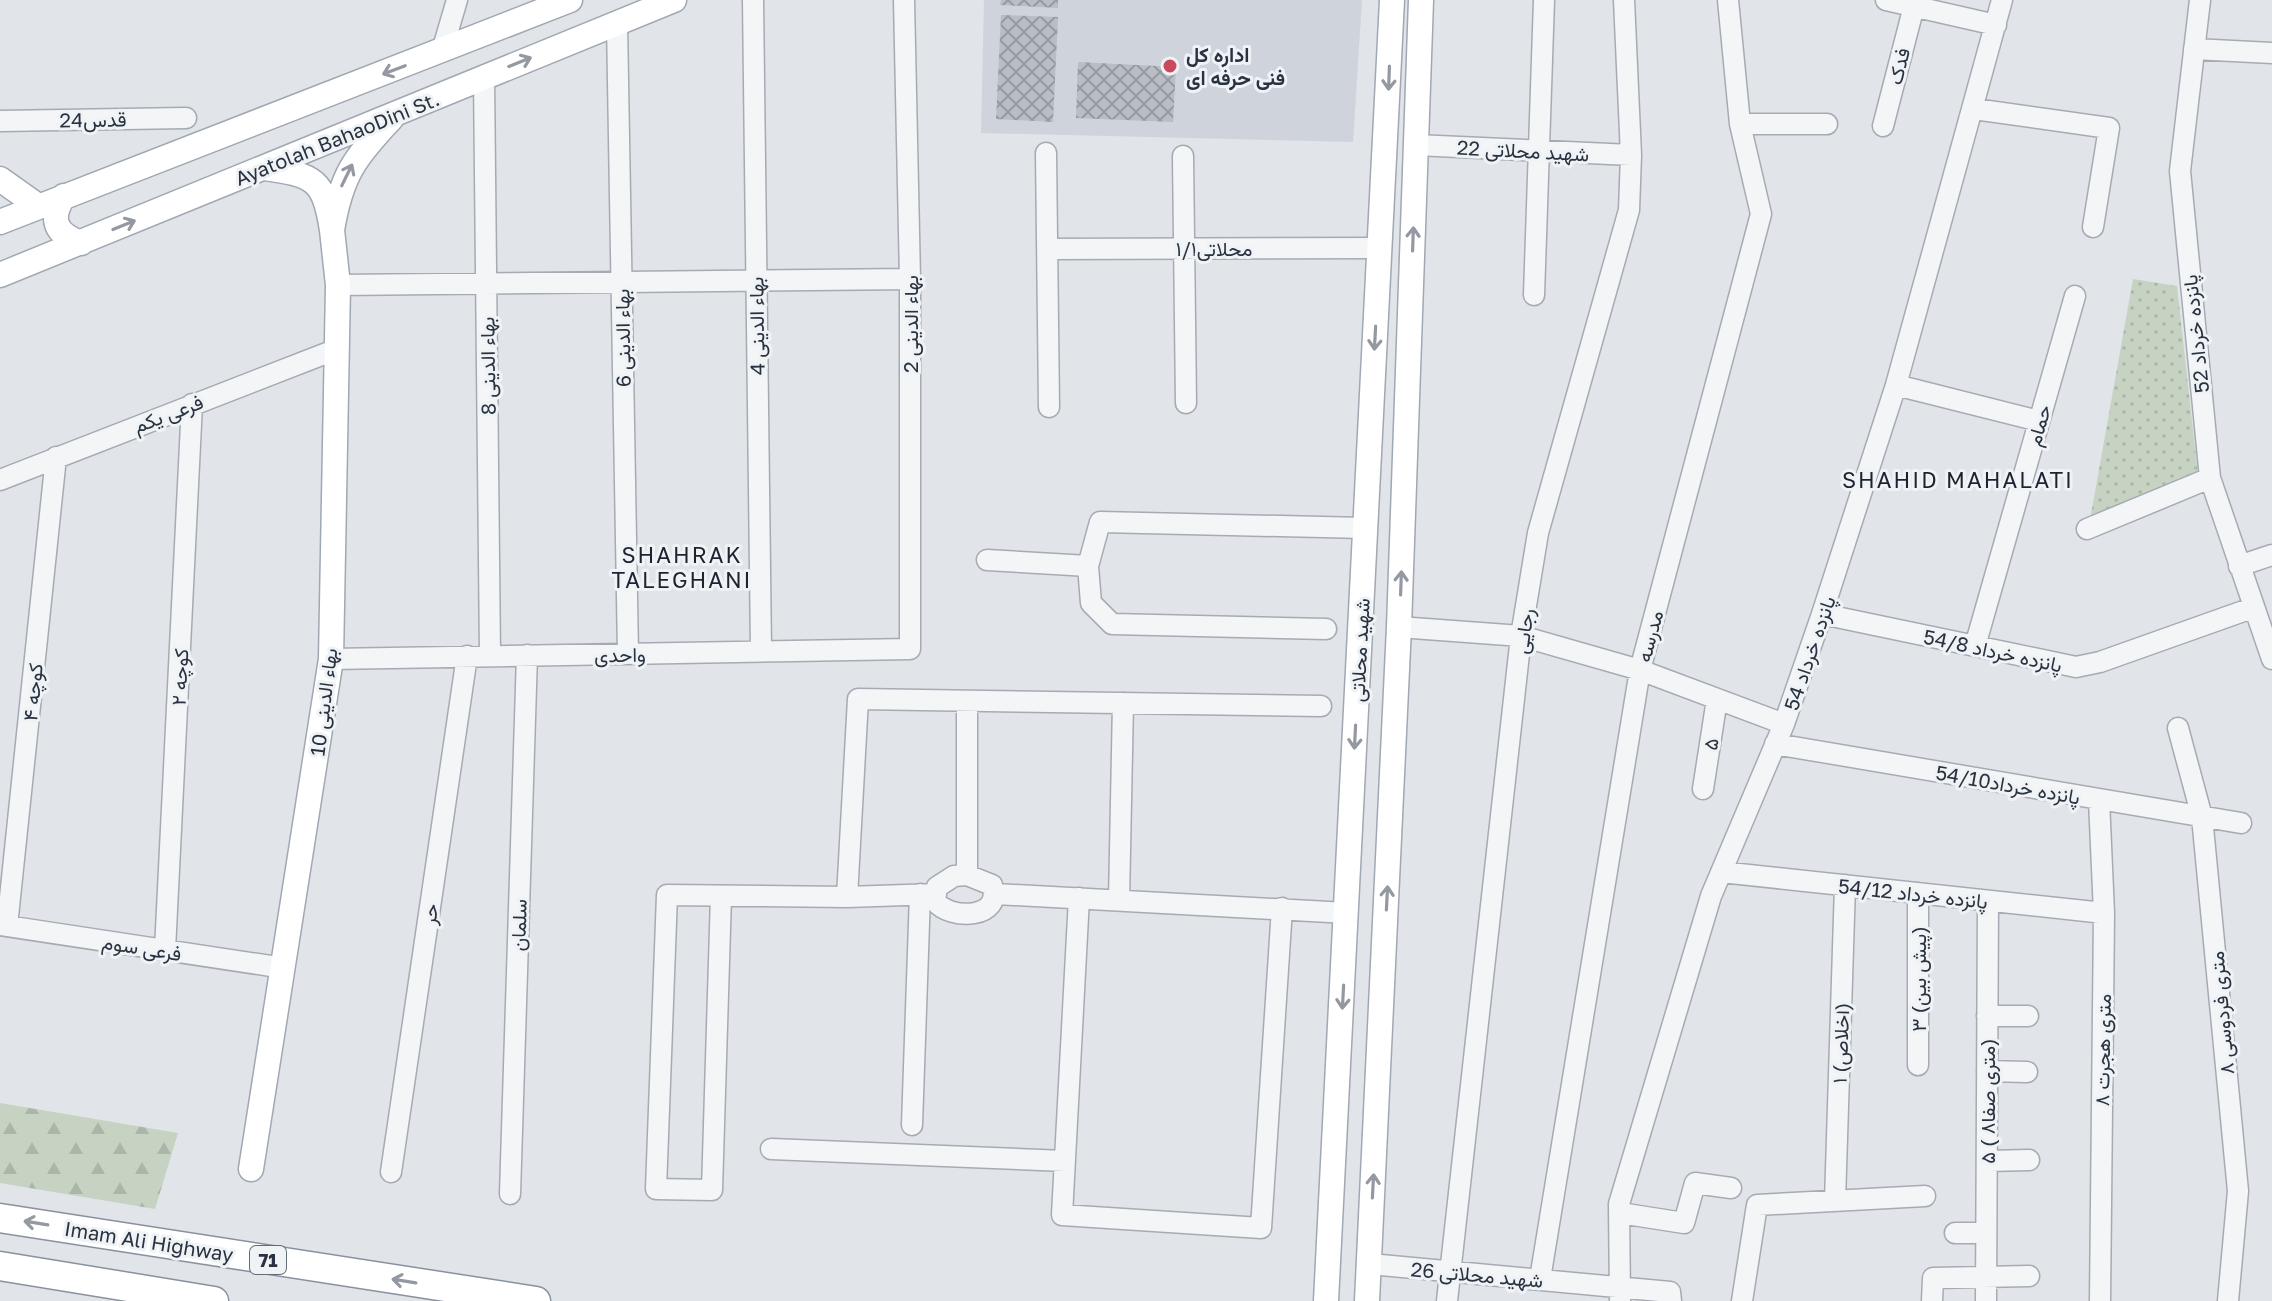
<svg xmlns="http://www.w3.org/2000/svg" width="2272" height="1301" font-family="'Golos Text',Vazirmatn,sans-serif">
<style>
.built{fill:#cfd3db}
.forest{fill:url(#forest-firs)}
.park{fill:url(#park-dots)}
.building{fill:url(#building-cross-hatch)}
.lines{fill:none;stroke-linecap:round;stroke-linejoin:round}
.minor-casing{stroke:#a6abb3;stroke-width:23}
.major-casing{stroke:#a0a8b4;stroke-width:27}
.highway-casing{stroke:#88919f;stroke-width:31}
.minor{stroke:#f3f5f7;stroke-width:20}
.major{stroke:#fff;stroke-width:24}
.highway{stroke:#fff;stroke-width:28}
.oneway{stroke:#9498a0}
.poi-dot{fill:#cb495c;stroke:#f0f3f6;stroke-width:3}
.labels{text-anchor:middle;dominant-baseline:central;stroke-width:6;stroke-linejoin:round;paint-order:stroke}
.shield{fill:#f0f3f6;stroke:#656c77;stroke-width:2}
.shield-label{font-size:18px;font-weight:bold;fill:#293240}
.poi-label{font-size:20px;font-weight:bold;fill:#293240;stroke:#f0f3f6;text-anchor:start}
.street-label{font-size:20px;fill:#293240;stroke:#f0f3f6}
.neighbourhood-label{font-size:22px;letter-spacing:2px;fill:#1c2331;stroke:#f0f3f6}
</style>
<defs>
<pattern id="forest-firs" width="22" height="20" patternUnits="userSpaceOnUse" patternTransform="scale(2)"><rect width="22" height="20" fill="#c6d3c2"/><path d="M5 1l3.5 6h-7zM16 11l3.5 6h-7z" fill="#aab6a8"/></pattern>
<pattern id="park-dots" width="8" height="8" patternUnits="userSpaceOnUse" patternTransform="scale(2)"><rect width="8" height="8" fill="#c6d3c2"/><path d="M2 2h.1M6 6h.1" fill="none" stroke="#aab6a8" stroke-width="1.8" stroke-linecap="round"/></pattern>
<pattern id="building-cross-hatch" width="8" height="8" patternUnits="userSpaceOnUse" patternTransform="scale(2)"><rect width="8" height="8" fill="#b8bdc6"/><path d="M0 0l8 8M0 8l8-8" fill="none" stroke="#969aa2"/></pattern>
</defs>
<rect width="100%" height="100%" fill="#e1e4e9"/>
<path class="built" d="M984 0H1362L1353 142 981 133Z"/>
<path class="forest" d="M0 1103 178 1133 155 1209 0 1183Z"/>
<path class="park" d="M2133 279 2177 286 2198 475 2090 520Z"/>
<path class="building" d="M1001 0H1058V8L1000 5Z
M1001 15 1058 17 1053 122 996 119Z
M1078 62 1176 67 1173 122 1076 118Z"/>
<g class="lines">
<defs>
<path id="minor" d="M753 0 761 651
M1886 0 1996 25
M2200 0 2180 171 2210 478 2272 659
M617 23 628 654
M2194 49 2272 53
M442 51 457 0
M484 77 490 656
M1974 109 2109 128 2093 227
M0 121 186 118
M1740 124H1827
M1883 126 1914 6
M1416 145 1631 155
M1046 153 1049 407
M1183 156 1186 403
M1049 249 1380 248
M338 285 910 279
M1534 295 1544 0
M1896 385 2039 421
M0 480 337 349
M2087 529 2210 478
M987 560 1088 566
M2239 566 2272 555
M1822 614 2076 667 2100 662 2252 608
M1399 627 1521 636 1640 670 1784 724
M1326 629 1112 624 1091 603 1088 566 1100 522 1364 528
M1975 646 2075 296
M331 659 910 649V279L904 0
M2178 728 2202 817 2238 1191 2228 1301
M1775 744 2241 823
M1703 789 1717 699
M2099 800 2104 913 2100 1301
M1721 872 2104 913
M967 875V701
M967 875 992 885C1004 919 950 921 935 901L937 887 954 876Z
M1918 893V1065
M996 894 1347 913
M721 896 712 1190 656 1189 667 895 847 897 936 894
M847 897 858 699 1321 706
M1079 898 1062 1215 1261 1228 1282 908
M1119 900 1123 703
M0 925 284 968
M7 926 56 457
M165 950 192 404
M1987 1016H2028
M1987 1071 2027 1072
M912 1125 920 894
M771 1149 1065 1161
M1987 1161 2029 1160
M391 1172 467 656
M510 1194 527 655
M1835 1201 1845 885
M1620 1213 1684 1223 1695 1183 1731 1188
M1955 1233H1986
M1370 1264 1670 1292 1671 1301
M1540 1279 1640 670 1761 214 1740 124 1728 0
M1447 1301 1521 636 1538 533 1629 210 1631 155 1624 0
M1620 1301 1619 1204 1711 896 1784 724 1822 614 1896 385 2002 0
M1742 1301 1757 1205 1925 1196
M1932 1301 1933 1278 2029 1276
M1986 1301 1988 901"/>
<path id="major" d="M265 168C314 175 324 179 332 230 341 176 354 158 391 119
M0 179 38 206
M64 196C49 219 55 234 81 243
M0 222 570 0
M0 275 674 0
M251 1169 331 659 338 285 332 230
M1326 1301 1392 0
M1367 1301 1399 627 1421 0"/>
<path id="highway" d="M0 1218 536 1301
M0 1266 214 1301"/>
</defs>
<use href="#minor" class="minor-casing"/>
<use href="#major" class="major-casing"/>
<use href="#highway" class="highway-casing"/>
<use href="#minor" class="minor"/>
<use href="#major" class="major"/>
<use href="#highway" class="highway"/>
</g>
<defs><path id="oneway-shaft" d="M-6 0H5M1.5-3L5.5 0L1.5 3" fill="none" stroke-width="1.6" stroke-linecap="round" stroke-linejoin="round" transform="scale(2)"/></defs>
<g class="oneway">
<use href="#oneway-shaft" transform="translate(520 62) rotate(-22)"/>
<use href="#oneway-shaft" transform="translate(394 70) rotate(159)"/>
<use href="#oneway-shaft" transform="translate(1389 78) rotate(92)"/>
<use href="#oneway-shaft" transform="translate(347 175) rotate(-64)"/>
<use href="#oneway-shaft" transform="translate(124 225) rotate(-22)"/>
<use href="#oneway-shaft" transform="translate(1413 239) rotate(-88)"/>
<use href="#oneway-shaft" transform="translate(1375 338) rotate(93)"/>
<use href="#oneway-shaft" transform="translate(1401 583) rotate(-88)"/>
<use href="#oneway-shaft" transform="translate(1355 737) rotate(93)"/>
<use href="#oneway-shaft" transform="translate(1387 898) rotate(-87)"/>
<use href="#oneway-shaft" transform="translate(1343 997) rotate(93)"/>
<use href="#oneway-shaft" transform="translate(1373 1186) rotate(-87)"/>
<use href="#oneway-shaft" transform="translate(36 1223) rotate(-171)"/>
<use href="#oneway-shaft" transform="translate(404 1281) rotate(-171)"/>
</g>
<circle class="poi-dot" cx="1170" cy="66" r="8"/>
<g class="labels">
<rect class="shield" x="250" y="1246" width="36" height="28" rx="6"/>
<g class="shield-label">
<text x="268" y="1260">71</text>
</g>
<g class="poi-label">
<text x="1186" y="54">اداره کل<tspan x="1186" dy="23">فنی حرفه ای</tspan></text>
</g>
<g class="street-label">
<text transform="translate(1898 66) rotate(-76)">فدک</text>
<text transform="translate(93 119) rotate(-1)">قدس24</text>
<text transform="translate(337 138) rotate(-22)">Ayatolah BahaoDini St.</text>
<text transform="translate(1523 150) rotate(3)">شهید محلاتی 22</text>
<text x="1214" y="248">محلاتی۱/۱</text>
<text transform="translate(910 324) rotate(-90)">بهاء الدینی 2</text>
<text transform="translate(756 326) rotate(-91)">بهاء الدینی 4</text>
<text transform="translate(2195 334) rotate(-96)">پانزده خرداد 52</text>
<text transform="translate(622 338) rotate(-91)">بهاء الدینی 6</text>
<text transform="translate(487 366) rotate(-91)">بهاء الدینی 8</text>
<text transform="translate(168 413) rotate(-21)">فرعی یکم</text>
<text transform="translate(2038 425) rotate(-74)">حمام</text>
<text transform="translate(1523 631) rotate(-82)">رجایی</text>
<text transform="translate(1649 636) rotate(-75)">مدرسه</text>
<text transform="translate(1359 650) rotate(-87)">شهید محلاتی</text>
<text transform="translate(1993 650) rotate(12)">پانزده خرداد 54/8</text>
<text transform="translate(1809 653) rotate(-71)">پانزده خرداد 54</text>
<text transform="translate(620 654) rotate(-1)">واحدی</text>
<text transform="translate(179 677) rotate(-87)">کوچه ۲</text>
<text transform="translate(32 692) rotate(-84)">کوچه ۴</text>
<text transform="translate(323 702) rotate(-83)">بهاء الدینی 10</text>
<text transform="translate(1710 744) rotate(-81)">۵</text>
<text transform="translate(2008 784) rotate(10)">پانزده خرداد54/10</text>
<text transform="translate(1913 893) rotate(6)">پانزده خرداد 54/12</text>
<text transform="translate(429 914) rotate(-82)">حر</text>
<text transform="translate(518 925) rotate(-88)">سلمان</text>
<text transform="translate(142 947) rotate(9)">فرعی سوم</text>
<text transform="translate(1918 979) rotate(-90)">۳ (پیش بین)</text>
<text transform="translate(2221 1013) rotate(-95)">۸ متری فردوسی</text>
<text transform="translate(1840 1043) rotate(-88)">۱ (اخلاص)</text>
<text transform="translate(2102 1050) rotate(-89)">۸ متری هجرت</text>
<text transform="translate(1987 1101) rotate(-90)">۵ ( ۸متری صفا)</text>
<text transform="translate(149 1241) rotate(9)">Imam Ali Highway</text>
<text transform="translate(1477 1274) rotate(5)">شهید محلاتی 26</text>
</g>
<g class="neighbourhood-label">
<text x="1958" y="479">SHAHID MAHALATI</text>
<text x="682" y="554">SHAHRAK<tspan x="682" dy="25">TALEGHANI</tspan></text>
</g>
</g>
</svg>
